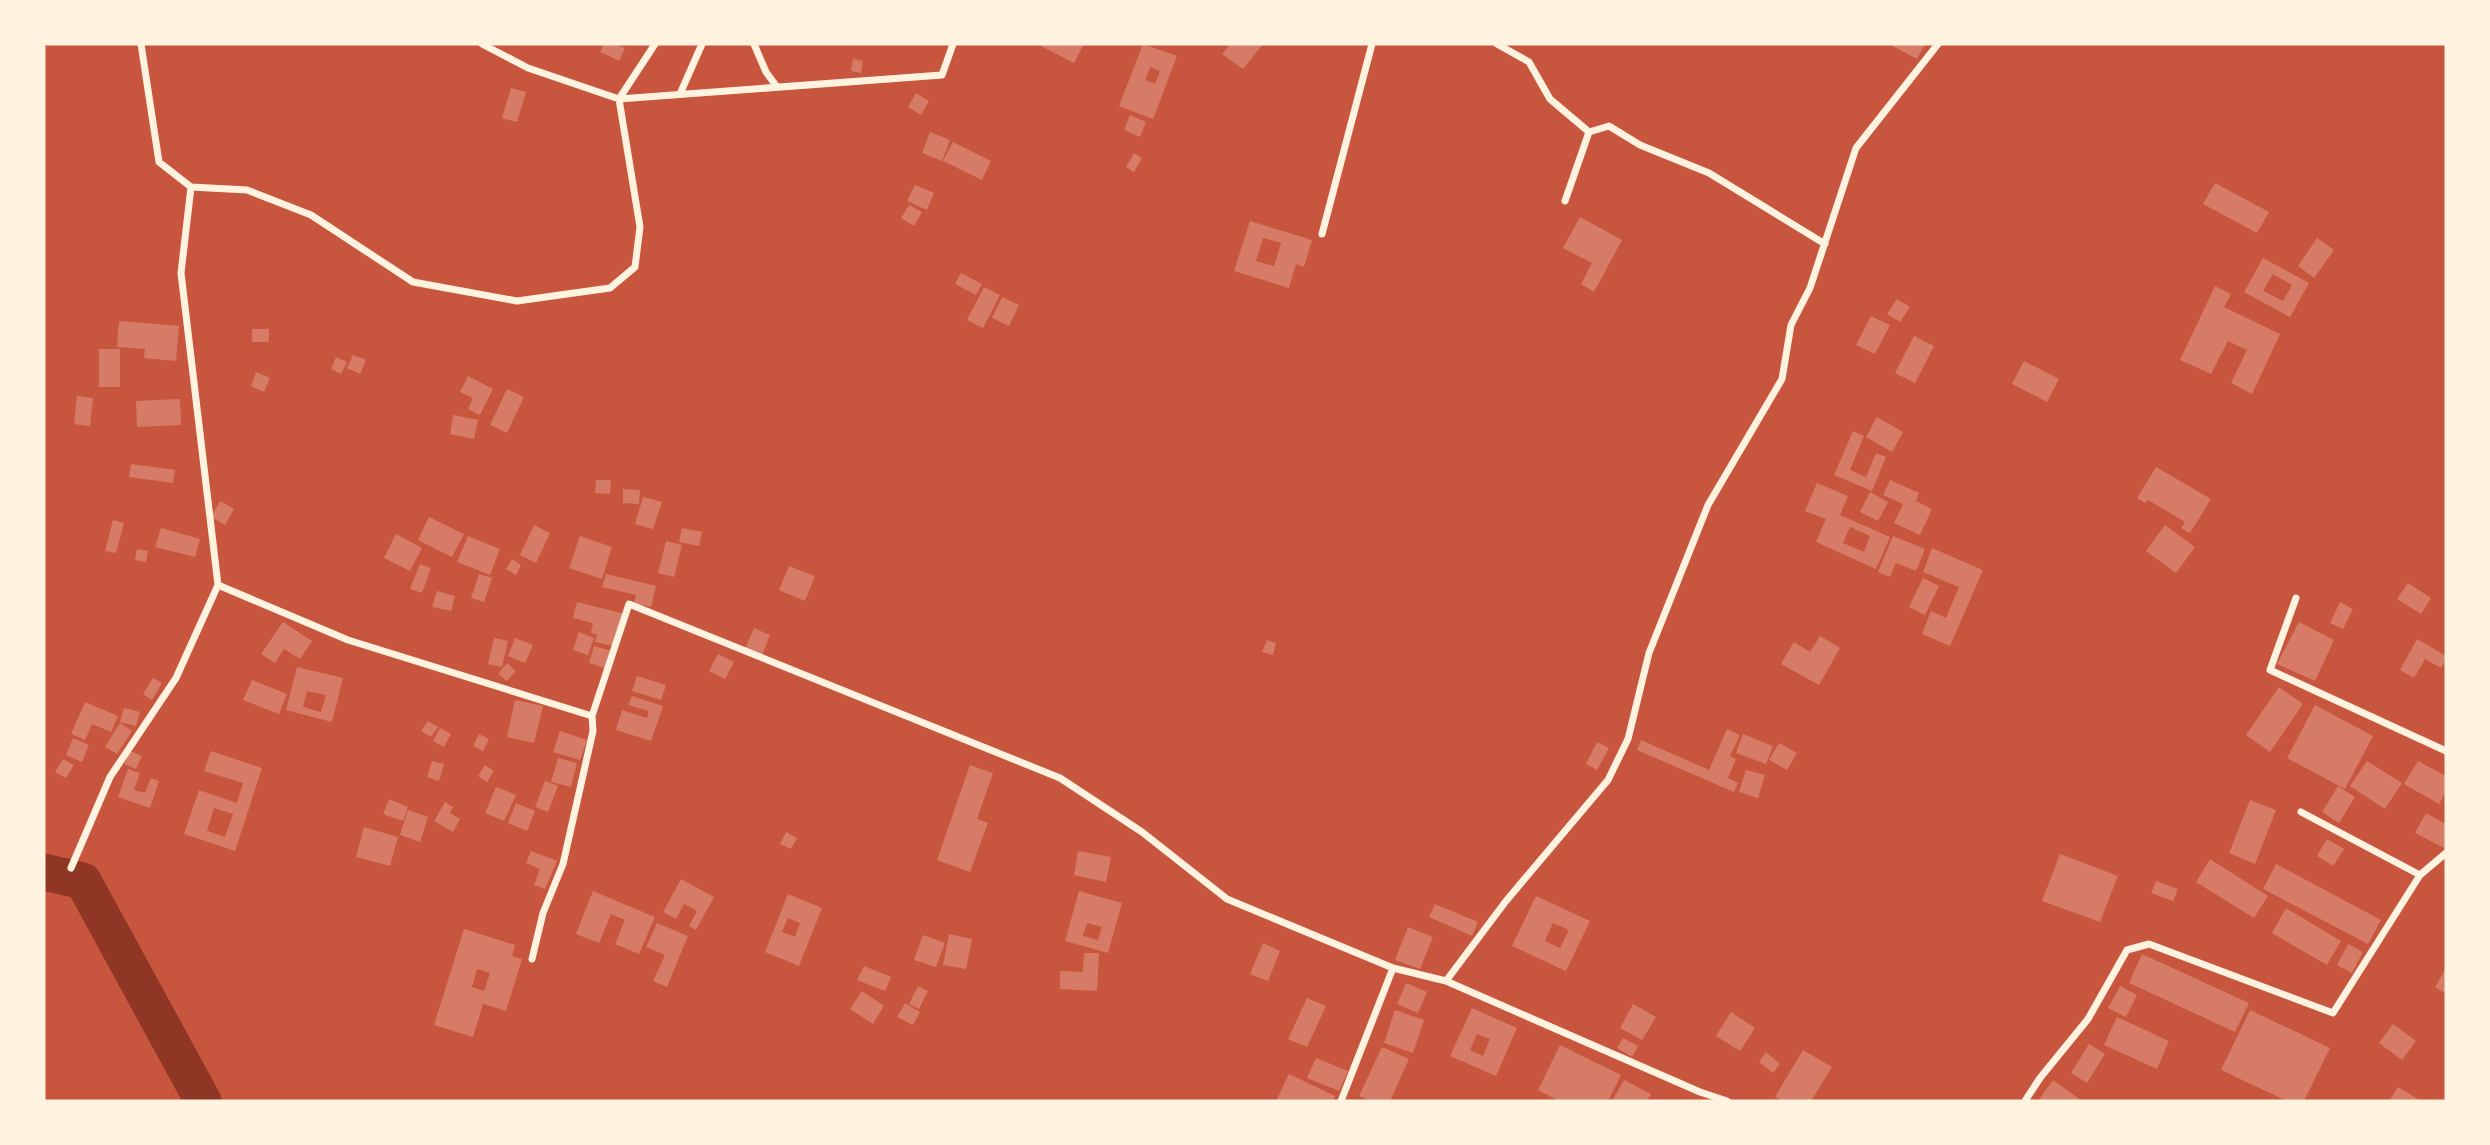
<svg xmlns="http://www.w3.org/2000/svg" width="2490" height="1145" font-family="Bitter,serif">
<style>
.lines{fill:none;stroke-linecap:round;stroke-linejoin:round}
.river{stroke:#8f3625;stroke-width:37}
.building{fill:#d67c66;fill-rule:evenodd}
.minor{stroke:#fff3e0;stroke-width:7}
</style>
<rect width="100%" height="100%" fill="#c8553d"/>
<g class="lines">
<path class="river" d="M44 872 83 881 203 1101"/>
</g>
<path class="building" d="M604 44H614L625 48 619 61 600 52Z
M1042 44H1084L1074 63 1041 46Z
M1143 44 1177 56 1153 119 1119 106ZM1150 67 1160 71 1155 84 1145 80Z
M1230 44H1263L1243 69 1222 54Z
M1889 44H1925L1917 59Z
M853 59 863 61 861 73 851 71Z
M511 88 526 92 517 122 502 118Z
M916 93 929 101 921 115 908 107Z
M1130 115 1146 122 1140 137 1124 130Z
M930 132 950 140 942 161 922 153Z
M953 142 991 161 982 180 943 161Z
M1134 153 1142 158 1134 172 1126 167Z
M2215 183 2269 212 2257 233 2203 204Z
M915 185 934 193 927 210 907 201Z
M909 205 922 212 914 226 901 218Z
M1580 217 1622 240 1594 292 1581 284 1592 263 1563 248Z
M1250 221 1312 240 1304 267 1296 264 1289 288 1234 271ZM1263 238 1281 243 1274 266 1256 261Z
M2317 238 2334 250 2314 278 2298 266Z
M2263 258 2309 283 2290 317 2244 292ZM2273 274 2292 285 2283 301 2263 291Z
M961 273 982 284 976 295 955 284Z
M2215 286 2231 294 2224 307 2280 334 2252 394 2231 383 2247 350 2228 341 2211 374 2180 360Z
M984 287 1000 295 983 328 967 320Z
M1002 297 1019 305 1009 326 992 318Z
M1897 299 1910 307 1900 322 1887 314Z
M1871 316 1890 325 1875 354 1856 345Z
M119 321 179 326 176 361 144 358 145 349 117 347Z
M252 329H269V342H252Z
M1914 336 1934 346 1915 383 1895 373Z
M99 349H120V387H99Z
M353 355 366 360 360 374 347 368Z
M336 357 347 362 341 374 331 369Z
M2024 361 2059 379 2047 402 2012 384Z
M256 372 270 378 264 392 251 386Z
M468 376 493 389 480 415 468 409 473 398 460 392Z
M507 389 524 397 507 433 490 425Z
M77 396 93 398 90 426 74 424Z
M180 399 181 425 137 427 136 401Z
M453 415 478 420 474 439 450 434Z
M1877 417 1903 432 1892 452 1866 437Z
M1853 431 1864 436 1850 470 1866 477 1876 453 1886 457 1872 491 1834 475Z
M131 464 175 470 173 483 129 477Z
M2156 467 2211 499 2190 533 2181 528 2185 522 2148 500 2145 503 2137 498Z
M596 480H611L610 494 595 493Z
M1890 480 1919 493 1916 501 1932 509 1920 535 1894 523 1903 504 1883 495Z
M1817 483 1848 496 1840 515 1890 537 1876 569 1816 542 1826 519 1805 511ZM1850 527 1870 536 1864 552 1843 543Z
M623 489 640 490 639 504 623 503Z
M1870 492 1888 502 1878 521 1860 512Z
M643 497 662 502 653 529 635 524Z
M220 501 234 509 225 525 211 517Z
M429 517 464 534 452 557 418 540Z
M113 520 124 523 116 553 105 551Z
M534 525 550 533 536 563 520 555Z
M2165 525 2195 547 2176 573 2146 551Z
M161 528 200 539 195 557 155 547Z
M682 528 702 532 699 546 679 542Z
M396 534 422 548 410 571 384 558Z
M468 536 500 549 490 575 457 562Z
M580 536 612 547 602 579 569 568Z
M1893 536 1925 549 1916 571 1896 563 1890 577 1878 572Z
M666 541 682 545 674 577 658 573Z
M1932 548 1983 570 1950 646 1922 634 1931 611 1946 618 1959 587 1923 572Z
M137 549 148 551 146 562 135 560Z
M512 559 521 565 516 575 506 569Z
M420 564 431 568 422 593 410 589Z
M789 566 815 576 805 601 779 590Z
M479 574 492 578 484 602 471 598Z
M606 574 656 586 651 607 634 603 636 595 602 587Z
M1923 578 1939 586 1925 615 1909 607Z
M2408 583 2431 598 2421 614 2397 599Z
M437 591 455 596 451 611 432 607Z
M577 602 625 614 617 647 595 642 597 635 591 633 593 623 573 618Z
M2340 602 2353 609 2343 629 2330 623Z
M283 622 312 641 300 659 284 649 275 663 261 654Z
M2299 622 2334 640 2315 681 2277 664Z
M754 628 770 635 761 658 744 651Z
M579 632 594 638 588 655 573 650Z
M1820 636 1840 648 1819 685 1781 664 1794 642 1810 652Z
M494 638 508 641 502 667 488 664Z
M515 638 533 645 525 663 508 656Z
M2417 639 2446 656V659L2441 668 2425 659 2414 678 2400 670Z
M1267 640 1276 643 1273 655 1262 652Z
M594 646 616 652 611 670 589 663Z
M718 654 734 662 725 679 709 671Z
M507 663 516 671 507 681 498 674Z
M297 667 343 678 332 722 286 710ZM307 691 326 695 321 712 303 707Z
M637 676 666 685 661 700 632 691Z
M153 678 162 683 152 700 143 694Z
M252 680 287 694 279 714 243 700Z
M2279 687 2303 704 2270 752 2246 735Z
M632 696 663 706 651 741 616 730 622 710 647 718 649 711 628 705Z
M515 700 543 706 534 743 507 737Z
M85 702 118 716 111 732 92 724 85 740 71 734Z
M2315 705 2373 736 2345 789 2287 758Z
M124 708 140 712 136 726 120 722Z
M428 721 438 727 431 737 421 731Z
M120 723 132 731 117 754 105 747Z
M440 728 451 734 444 747 433 741Z
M1727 729 1740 735 1730 756 1736 759 1728 778 1738 783 1734 792 1637 750 1641 740 1709 770Z
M560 731 587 740 580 760 553 752Z
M479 734 489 739 483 751 473 746Z
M1743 734 1773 746 1766 764 1736 753Z
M73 738 89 745 82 762 66 755Z
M1597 742 1609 748 1597 770 1586 764Z
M1779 743 1797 753 1787 770 1769 760Z
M130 751 142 756 136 769 124 764Z
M211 751 262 768 235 851 184 834 199 790 237 803 243 783 204 771ZM214 808 233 814 225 837 207 831Z
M558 758 577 763 571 787 551 782Z
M63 759 74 765 66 778 55 772Z
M432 761 444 764 439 781 427 777Z
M2367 761 2402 783 2385 809 2350 786Z
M2418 761 2446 776V791L2439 804 2404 784Z
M485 765 494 771 487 782 478 776Z
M970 765 993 773 977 819 988 823 970 872 937 860Z
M128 769 140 773 134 790 145 793 151 778 159 781 150 808 118 797Z
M1746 770 1765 775 1758 798 1739 792Z
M545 781 558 786 548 812 535 807Z
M2338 786 2355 797 2339 823 2322 812Z
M496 787 516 795 504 821 485 813Z
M389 799 408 807 403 821 383 814Z
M2250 800 2276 810 2255 864 2229 853Z
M445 802 453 807 450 813 460 819 453 832 434 821Z
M516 803 535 811 527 831 508 823Z
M408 810 428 817 420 842 400 835Z
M2426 813 2446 824V849L2415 833Z
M364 827 398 837 390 866 356 857Z
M786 832 797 838 791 849 780 844Z
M2327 839 2344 849 2333 866 2317 856Z
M531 851 557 861 545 889 534 885 540 869 526 863Z
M1078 851 1111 857 1106 882 1074 875Z
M2060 854 2118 876 2100 922 2042 901Z
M2210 859 2268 896 2254 918 2196 882Z
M2276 864 2381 920 2368 944 2263 889Z
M681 879 714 897 696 930 689 926 697 911 684 904 676 919 663 912Z
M2156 881 2178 889 2173 901 2151 893Z
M593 891 655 917 639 954 615 944 625 920 611 914 599 943 576 934Z
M1079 891 1122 903 1108 953 1065 941ZM1087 923 1102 927 1098 940 1083 936Z
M788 894 822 908 799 966 765 952ZM788 918 800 923 795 937 782 932Z
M1536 896 1590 921 1566 971 1512 946ZM1553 923 1569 930 1560 948 1545 941Z
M1435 904 1478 922 1472 936 1429 917Z
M2286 908 2341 941 2327 965 2272 933Z
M657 923 688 936 667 987 653 981 665 955 646 947Z
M1408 927 1433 937 1420 969 1395 960Z
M464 929 515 945 512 956 522 959 506 1011 483 1004 473 1037 434 1025ZM477 969 490 973 484 991 472 987Z
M949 934 972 939 966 969 943 965Z
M923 935 945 943 936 967 914 960Z
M1263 943 1280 951 1268 981 1250 974Z
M2348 944 2363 952 2352 973 2337 965Z
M1084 953H1099L1097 991 1060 989V971L1083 972Z
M2142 954 2249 1003 2235 1032 2129 983Z
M864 966 891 977 885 991 857 980Z
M2446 968V994L2435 987Z
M1406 983 1427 992 1418 1013 1397 1004Z
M918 986 928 991 919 1009 909 1004Z
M2120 986 2137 995 2126 1017 2108 1008Z
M862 991 884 1006 873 1024 850 1009Z
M1307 998 1326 1006 1307 1047 1288 1039Z
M905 1003 920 1012 913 1025 897 1017Z
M1633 1004 1656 1017 1642 1040 1620 1028Z
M1472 1008 1517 1028 1496 1076 1450 1056ZM1477 1034 1490 1039 1483 1056 1470 1050Z
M1395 1010 1424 1020 1413 1053 1384 1043Z
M2250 1010 2330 1048 2304 1101H2287L2221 1070Z
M1731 1012 1755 1028 1740 1051 1716 1036Z
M2117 1017 2169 1041 2157 1069 2104 1045Z
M2393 1024 2416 1041 2402 1060 2379 1043Z
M1623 1038 1638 1046 1632 1057 1617 1048Z
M2089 1044 2105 1054 2087 1083 2071 1073Z
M1560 1045 1621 1075 1608 1101H1559L1538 1090Z
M1382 1047 1409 1059 1390 1101H1371L1359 1096Z
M1803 1050 1832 1067 1811 1101H1783L1775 1097Z
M1766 1052 1780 1064 1773 1073 1759 1062Z
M1316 1058 1348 1071 1339 1091 1307 1078Z
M1289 1074 1335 1096 1333 1101H1276Z
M1624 1080 1651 1094 1647 1101H1612Z
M2053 1080 2082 1101H2038Z
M2398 1087 2421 1101H2389Z"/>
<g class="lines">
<path class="minor" d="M482 44 528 68 619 99 942 75 953 44
M754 44 766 72 777 87
M1497 44 1529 62 1550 99 1589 132 1609 126 1640 145 1709 173 1825 244
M680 94 702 44
M191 187 247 190 311 215 413 282 517 301 610 288 635 267 640 227 619 99 655 44
M1565 201 1589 132
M1322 234 1372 44
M218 585 348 640 592 716
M2296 598 2270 670 2446 751
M2301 812 2420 875
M71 868 110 777 176 678 218 585 181 273 191 187 159 162 141 44
M532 959 543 913 563 864 593 731 592 716 629 604 1060 778 1142 832 1227 899 1393 968 1446 981 1700 1092 1727 1101
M1446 981 1506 901 1608 780 1628 739 1649 653 1708 505 1782 379 1791 325 1810 288 1856 148 1938 44
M1341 1101 1393 968
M2025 1101 2040 1078 2088 1019 2127 950 2149 944 2333 1013 2420 875 2446 853"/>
</g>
<rect width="2490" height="1145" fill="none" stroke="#fff3e0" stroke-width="91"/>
</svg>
